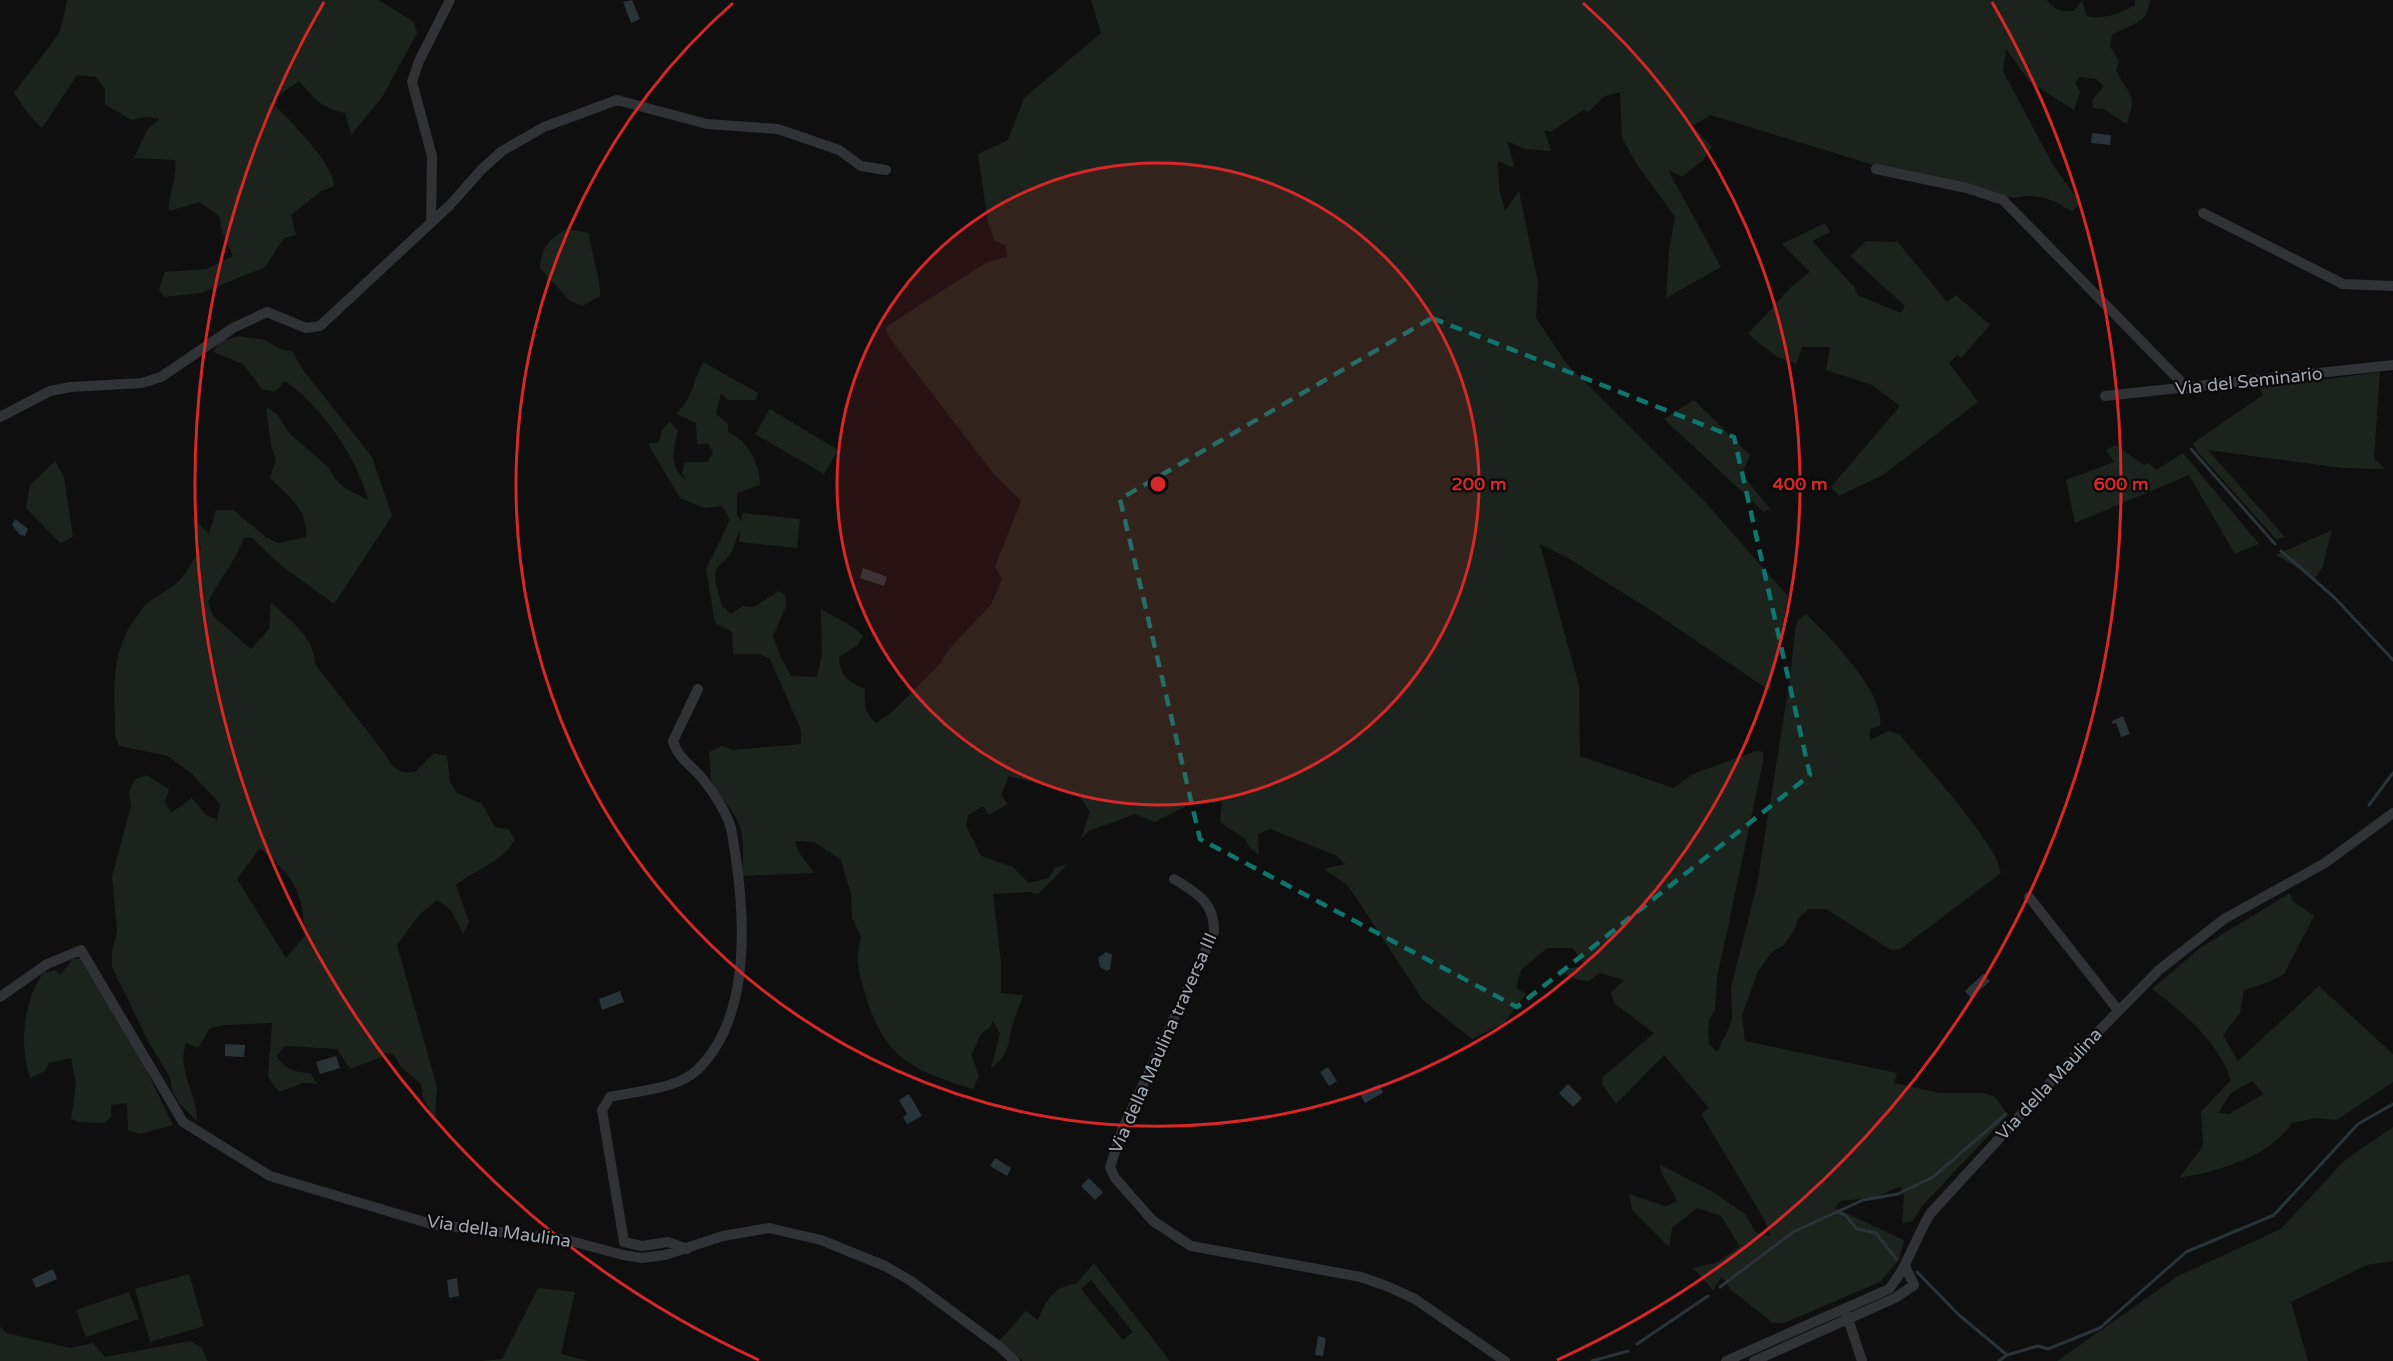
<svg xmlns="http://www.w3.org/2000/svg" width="2393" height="1361" font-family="'Varela Round',sans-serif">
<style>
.green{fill:#1c231c;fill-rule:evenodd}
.water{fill:#293438}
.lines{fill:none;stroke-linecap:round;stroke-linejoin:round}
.stream{stroke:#293438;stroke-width:3}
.minor{stroke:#303235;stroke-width:10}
.marked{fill:none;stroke:#0f766e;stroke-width:4.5;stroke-dasharray:12 8;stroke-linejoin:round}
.ring{fill:none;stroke:#d62828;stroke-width:3}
.labels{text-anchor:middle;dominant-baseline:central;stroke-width:4.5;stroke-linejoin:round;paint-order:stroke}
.street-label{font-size:18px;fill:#a0a8b1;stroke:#0a0a0b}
.centre{fill:#d62828;stroke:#0a0a0b;stroke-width:3}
.ring-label{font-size:18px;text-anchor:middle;font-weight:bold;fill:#d62828;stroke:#0a0a0b;stroke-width:4.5;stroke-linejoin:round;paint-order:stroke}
</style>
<rect width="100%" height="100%" fill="#0f0f10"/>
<path class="green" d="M67 0H378L414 22 417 33 383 96 351 135 345 113C322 108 313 98 299 81L271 101C286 117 335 164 334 186L320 192 291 215 296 235 284 238 265 267 201 293 165 297 159 290 165 272 206 269 233 256 222 232 219 216 200 202 169 211C168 192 178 178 175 160L134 158 147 130 159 119 146 117 131 120 105 104V89L96 77 77 75 42 128 29 115 14 93 60 32Z
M1091 0H2047C2054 10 2062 12 2074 11L2082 0 2087 16C2103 20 2122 13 2135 5V0H2150C2147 25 2132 23 2112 35L2110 46 2119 61 2116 70C2129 98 2138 89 2127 124L2104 109 2093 108 2092 100 2104 86 2096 79 2080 77 2075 82 2080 92 2074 110 2029 81 2006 49 2003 71 2053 165 2080 203 2072 212C2053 198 2037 193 2014 198L1887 169 1710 115 1693 126 1712 147 1703 160 1682 177 1668 170 1721 267 1666 298 1669 251 1675 217 1638 166 1622 138 1620 92 1603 97 1589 112 1583 110 1551 132 1544 130 1551 151 1524 149 1507 141 1515 168 1498 161 1499 189 1505 211 1519 191 1538 283 1536 318 1566 363 1705 502 1788 596 1770 691 1661 617 1568 558 1540 544 1579 686 1580 756 1673 788 1693 774 1756 751 1763 752V762L1717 978 1715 1010 1709 1020 1708 1031 1709 1044 1717 1052 1729 1028 1732 1017 1731 988 1757 885 1790 678 1795 632 1797 621 1806 614C1829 636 1886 694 1880 726L1870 729V740L1888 731 1899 734C1923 763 1996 842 2001 873L1900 949 1891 950 1826 909H1809L1798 919 1795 929 1783 946 1773 951 1758 971 1742 1015 1745 1041 1897 1073 1894 1083 1940 1093H1984L1995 1097 2008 1115 1922 1206 1913 1221 1902 1223 1904 1197 1901 1186 1877 1197 1841 1201 1835 1208 1904 1240 1899 1260 1880 1282 1784 1323H1773L1731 1290 1722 1277 1713 1290 1693 1268 1716 1263 1740 1247 1721 1216 1697 1208 1672 1228 1669 1247 1632 1210 1629 1194 1665 1206 1677 1202C1671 1185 1664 1183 1659 1164L1713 1192 1745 1214 1756 1233 1771 1236 1764 1219 1701 1114 1709 1108 1664 1055 1616 1104 1602 1084 1603 1077 1654 1033 1614 1003 1611 992 1624 980 1599 973 1589 981 1578 980 1555 970 1585 966 1573 948H1547L1521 970 1516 988 1526 994 1504 1023 1472 1039 1423 1000 1353 893 1346 884 1324 869 1345 864 1337 856 1270 829 1258 834 1259 855 1250 848 1245 839 1220 822 1222 802 1188 805 1155 822 1135 814 1089 831 1081 839 1090 812 1083 801 1075 793 1009 776 1001 795 1008 804 989 815 983 806 968 815 966 826 981 856 1013 867 1029 883 1049 878 1054 868 1068 864 1038 894 1029 892 993 894 1001 962V993L1023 995C1020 1006 1015 1016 1012 1027 1008 1045 1008 1057 991 1068L1000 1034 993 1021 990 1027 981 1034 971 1055 979 1076 973 1089C911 1071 882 1056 864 990 858 967 855 960 861 937L852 918 851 894 841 860 814 842 795 841 798 851 814 873 742 876C745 834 744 818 712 789L709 752 722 746 732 750 801 744V730L770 659 760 654H733L732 632 715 623 706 569 730 520 722 506 704 508 680 498 648 444 659 442 662 430 670 422 678 431C673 448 669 468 686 480L682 473 685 462H707L713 453 708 443 697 445 696 423 676 414C694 397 692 383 703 362L758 393 756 400H728L721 393 716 414 728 424V432C748 440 760 465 760 485L737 493V514L741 522 742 513 800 519 797 548 739 542 740 529 731 554 716 569 715 580 722 606 731 614 743 606 754 607 779 591 786 596V607L773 636 780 656 791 676 817 677 822 655 821 609C834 617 853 625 863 636L858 645 839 657C840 677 848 681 865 689 864 704 864 712 876 723L891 713 939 665 949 649 991 605 1002 579 995 567 1021 501 993 473 891 340 886 330 889 325 987 262 1007 257 1005 245 995 241 988 223 978 154 1008 140 1024 98 1101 33Z
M1825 223 1830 232 1812 241 1855 288 1857 295 1901 313 1905 306 1850 256 1866 241 1898 242 1947 302 1956 295 1990 325 1961 358 1957 355 1949 363 1978 402 1883 475 1839 496 1831 487 1900 406 1872 385 1826 370 1830 347H1802L1796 364 1777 357 1748 334 1792 286 1810 272 1782 244Z
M566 229 589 233C591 253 601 280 600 296L582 306 570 301 540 268C541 248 549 239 566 229Z
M239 336 265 340 280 349 292 351 303 370 372 457 392 516 334 604 278 563 251 537 244 538C235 562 220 578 208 602L213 616 251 649 269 629 271 602C289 620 315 637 315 664L385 754C392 768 399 774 415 772L434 753 447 756 450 782 457 793 482 804 495 827 508 829 515 839C500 865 479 867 456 885L469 922 463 934 451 910 437 900 419 915 397 945 437 1087 435 1120 423 1098 421 1084 401 1067 394 1055 382 1052 384 1056 350 1069 337 1049 285 1046 276 1056C285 1069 294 1072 310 1073L317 1084 303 1083 279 1092 268 1077 272 1023 224 1025 210 1028 198 1048 186 1043C176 1071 198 1094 197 1121L179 1103 172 1091 170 1077 149 1043 112 967V952L117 931 112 876 131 806 129 792 134 780 146 775 169 789 165 802 171 813 192 798 205 814 217 820 220 804 192 774 168 756 119 746 115 736C115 684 108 651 143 608 153 596 170 591 180 580 188 570 194 558 201 549L192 517 209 534 216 510H233L266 537 278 543 306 537C308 509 288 496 270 478L276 459 271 446 266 407 277 414 289 433 328 467 336 480 345 488 368 500C358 458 320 405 285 381L275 392 262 389 243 364 213 352 221 341ZM260 848C296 880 302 889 305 936L286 958 237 879Z
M2380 372 2374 458 2385 469 2343 468 2208 450 2285 537 2276 539 2196 450 2193 443 2263 395 2260 388Z
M1694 400 1750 455 1742 474 1770 509 1764 512 1664 419Z
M770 409 838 450 824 474 755 434Z
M2115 445 2144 465 2149 463 2156 470 2183 453 2259 544 2235 554 2189 475 2075 523 2066 480 2114 462 2106 450Z
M55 461 64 477 73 537 60 543 26 508 30 485Z
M2332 530 2323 566 2315 578 2276 555Z
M2290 893 2292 900 2314 916 2284 974 2269 982 2244 990 2240 1013 2223 1035 2238 1061 2319 986 2393 1054V1082L2337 1120 2316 1118 2292 1123C2268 1158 2219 1171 2179 1178L2203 1146 2201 1112 2231 1080C2217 1040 2185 1014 2152 989L2200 948ZM2252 1081 2264 1094 2229 1114 2218 1113 2231 1093Z
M83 958 98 970 173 1125 140 1134 128 1130 127 1103 111 1105V1117L104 1123 80 1122 71 1119 76 1084 71 1058 49 1063 45 1071 30 1078C19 1045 23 1003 43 973L56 970 60 975 73 959Z
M2393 1127V1261L2367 1265 2291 1302 2308 1361H2057L2178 1276 2281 1229 2344 1161Z
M1094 1263 1170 1361H1023L999 1341 1026 1311 1038 1320C1045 1303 1054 1285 1076 1284ZM1091 1280 1133 1332 1123 1340 1081 1289Z
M189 1274 204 1326 150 1342 135 1289Z
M538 1288 575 1292 561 1354 588 1361H481L502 1359Z
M129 1292 139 1319 86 1337 76 1310Z
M0 1326 7 1333 70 1348 93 1343 105 1357 190 1341 202 1348 208 1361H0Z"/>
<path class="water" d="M632 0 640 19 631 23 623 2Z
M2092 133 2111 135 2110 145 2091 143Z
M15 519 28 529 25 536 20 535 12 525Z
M863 568 887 577 884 586 860 578Z
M2123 716 2130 734 2121 737 2116 723 2113 724 2112 721Z
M1106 952 1112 955 1110 969 1107 971 1100 967 1098 958Z
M1983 974 1990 981 1971 998 1965 991Z
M620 991 624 1002 602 1010 599 999Z
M225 1044 245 1045 244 1057 225 1056Z
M336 1056 340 1068 320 1074 316 1062Z
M1328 1067 1337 1081 1329 1086 1320 1072Z
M1379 1084 1383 1093 1365 1103 1360 1094Z
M1568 1084 1582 1098 1573 1107 1559 1093Z
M909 1094 922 1116 907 1124 903 1117 907 1114 899 1100Z
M995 1158 1011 1168 1007 1176 990 1166Z
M1089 1178 1103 1192 1095 1200 1081 1186Z
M53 1269 57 1279 36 1288 32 1279Z
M457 1278 459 1296 449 1298 447 1280Z
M1318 1336 1326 1338 1323 1356 1315 1355Z"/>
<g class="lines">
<path class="stream" d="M2191 449 2275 544
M2281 551 2335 598 2393 660
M2369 805 2393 773
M1837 1212 1845 1215 1857 1229 1876 1233 1896 1259
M1917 1272 1959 1315 2007 1355
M1720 1287 1793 1232 1863 1200 1898 1194 1933 1177 2006 1114
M1637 1344 1708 1296
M1592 1361 1628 1351
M1999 1361 2007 1355 2038 1346 2048 1349 2100 1328 2186 1252 2274 1215 2358 1124 2393 1104"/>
<path class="minor" d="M1876 169 1967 188 2003 200 2188 389
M2203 213 2343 284 2393 286
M431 223 432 156 412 82 419 61 450 0
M2105 396 2393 365
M0 417 50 391 71 387 142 383 161 377 233 328 267 312 306 328 320 326 450 205 482 169 502 151 544 127 617 100 707 124 778 129 839 150 861 166 886 170
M1174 879C1197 893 1215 903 1214 932L1123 1128 1110 1167 1115 1178 1153 1221 1191 1246 1361 1277 1389 1287 1415 1299 1505 1361
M2029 897 2118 1010
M0 997 47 964 81 950 183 1122 270 1176 431 1224 567 1240 623 1255 642 1258 665 1255 723 1236 769 1228 821 1240 885 1266 911 1281 1000 1347 1015 1361
M687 1249 668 1242 642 1246 624 1242 602 1110 610 1097C637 1091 677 1089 697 1070 756 1014 744 899 731 828 726 811 713 792 702 778 691 765 677 757 673 741L698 689
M1847 1316 1862 1361
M1726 1361 1889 1289C1909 1264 1914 1241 1930 1214L2082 1048 2159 970 2224 919 2325 863 2393 813
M1754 1361 1895 1298 1914 1285 1906 1268"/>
</g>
<path class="marked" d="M1432 318 1734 437 1810 775 1517 1007 1200 839 1120 499Z"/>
<circle cx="1158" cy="484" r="321" fill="#d62828" fill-opacity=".12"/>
<g class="ring">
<circle cx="1158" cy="484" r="321"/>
<path d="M1583 3A642 642 0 1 1 733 3"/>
<path d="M759 1360A963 963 0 0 1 324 2M1992 2A963 963 0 0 1 1557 1360"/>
</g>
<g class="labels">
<g class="street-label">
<text transform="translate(2249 381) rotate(-6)">Via del Seminario</text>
<text transform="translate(1163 1043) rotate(-66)">Via della Maulina traversa III</text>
<text transform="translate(2049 1084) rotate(-47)">Via della Maulina</text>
<text transform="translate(499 1231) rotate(8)">Via della Maulina</text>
</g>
</g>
<circle cx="1158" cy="484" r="9" class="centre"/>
<g class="ring-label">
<text x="1479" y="490">200 m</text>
<text x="1800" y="490">400 m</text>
<text x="2121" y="490">600 m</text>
</g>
</svg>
